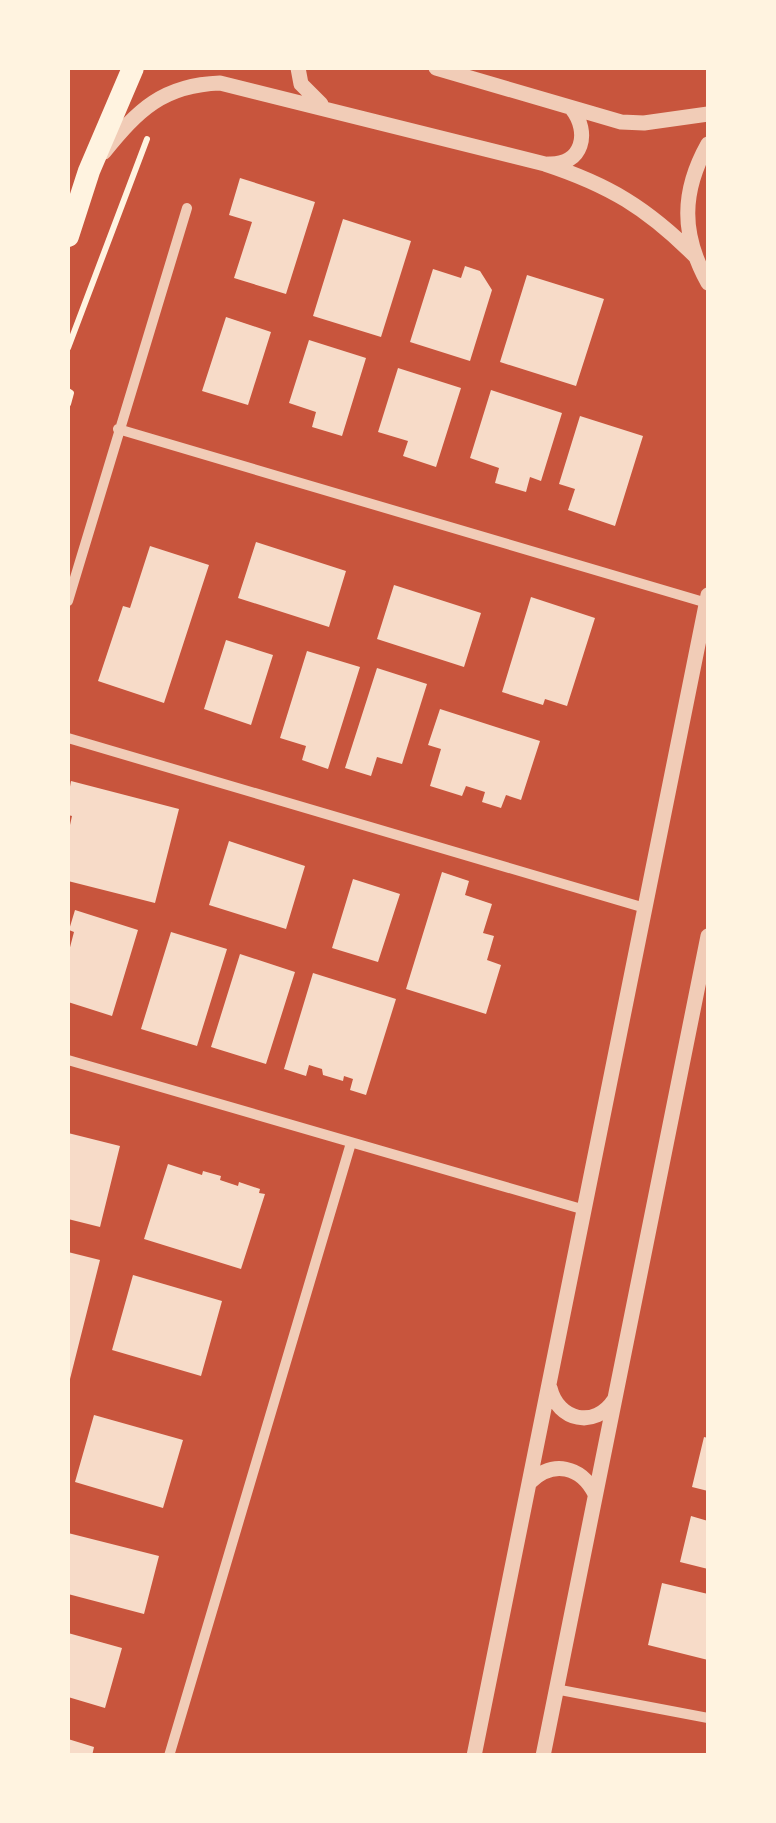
<svg xmlns="http://www.w3.org/2000/svg" width="776" height="1823" font-family="Ubuntu,sans-serif">
<style>
.building{fill:#f7dbc8}
.lines{fill:none;stroke-linecap:round;stroke-linejoin:round}
.path{stroke:#fff3e0;stroke-width:6}
.minor{stroke:#f1ccb7;stroke-width:10}
.tertiary{stroke:#f1ccb7;stroke-width:15}
.motorway{stroke:#fff3e0;stroke-width:22}
</style>
<rect width="100%" height="100%" fill="#c8553d"/>
<path class="building" d="M240 178 315 202 286 294 234 278 252 222 229 215Z
M343 219 411 241 381 337 313 316Z
M465 266 480 271 492 290 470 361 410 342 433 269 461 278Z
M527 275 604 299 576 386 500 362Z
M226 317 271 332 248 405 202 391Z
M309 340 366 358 342 436 312 427 316 412 289 403Z
M398 368 461 388 436 467 403 456 408 441 378 432Z
M491 390 562 413 541 481 530 477 526 492 495 483 499 468 470 458Z
M580 416 643 436 615 526 568 510 575 489 559 484Z
M256 542 346 571 329 627 238 598Z
M150 546 209 565 164 703 98 681 123 606 130 608Z
M394 585 481 613 464 667 377 639Z
M531 597 595 618 567 706 545 699 543 705 502 692Z
M226 640 273 655 251 725 204 709Z
M307 651 360 667 328 769 302 760 306 746 280 738Z
M377 668 427 684 402 764 377 757 371 776 345 768Z
M440 709 540 741 521 800 506 795 501 808 482 802 485 792 466 786 462 796 430 786 441 749 428 745Z
M71 781 179 809 155 903 68 881V834L72 816 68 815V798Z
M229 841 305 866 286 929 209 905Z
M442 872 469 881 465 895 492 904 483 933 494 936 487 960 501 965 486 1014 406 989Z
M353 879 400 894 378 962 332 948Z
M75 910 138 930 112 1016 68 1002V955L74 932 69 930Z
M171 932 227 949 197 1046 141 1029Z
M240 954 295 972 266 1064 211 1047Z
M313 973 396 999 366 1095 350 1090 353 1079 344 1076 343 1081 323 1075 322 1069 309 1065 306 1076 284 1069Z
M68 1133 120 1146 100 1227 68 1219Z
M168 1164 202 1175 203 1171 221 1176 220 1180 238 1186 239 1182 260 1189 259 1193 265 1194 241 1269 144 1239Z
M68 1252 100 1260 69 1383H68Z
M133 1275 222 1301 201 1376 112 1350Z
M94 1415 183 1440 163 1508 75 1482Z
M704 1437 708 1438V1491L692 1487Z
M691 1516 708 1521V1569L680 1562Z
M68 1533 159 1556 144 1614 68 1594Z
M662 1583 708 1594V1660L648 1645Z
M68 1633 122 1648 105 1708 68 1697Z
M68 1739 94 1747 92 1756H68Z"/>
<g class="lines">
<path class="path" d="M68 348 147 139
M68 391 71 393 68 404"/>
<path class="minor" d="M118 429 707 603
M68 601 187 208
M68 738 645 908
M68 1060 585 1210
M555 1689 708 1718
M169 1756 351 1143"/>
<path class="tertiary" d="M298 68 301 84 321 104
M436 68 621 122 644 123 708 114
M708 144C681 192 681 234 708 283
M104 152C138 110 163 85 220 83L545 164C609 185 647 208 695 256
M549 164C583 165 590 132 572 109
M550 1388C558 1421 595 1429 614 1400
M530 1482C553 1460 581 1466 595 1494
M474 1756 708 595
M543 1756 708 936"/>
<path class="motorway" d="M68 236 89 171 133 68"/>
</g>
<rect width="776" height="1823" fill="none" stroke="#fff3e0" stroke-width="140"/>
</svg>
